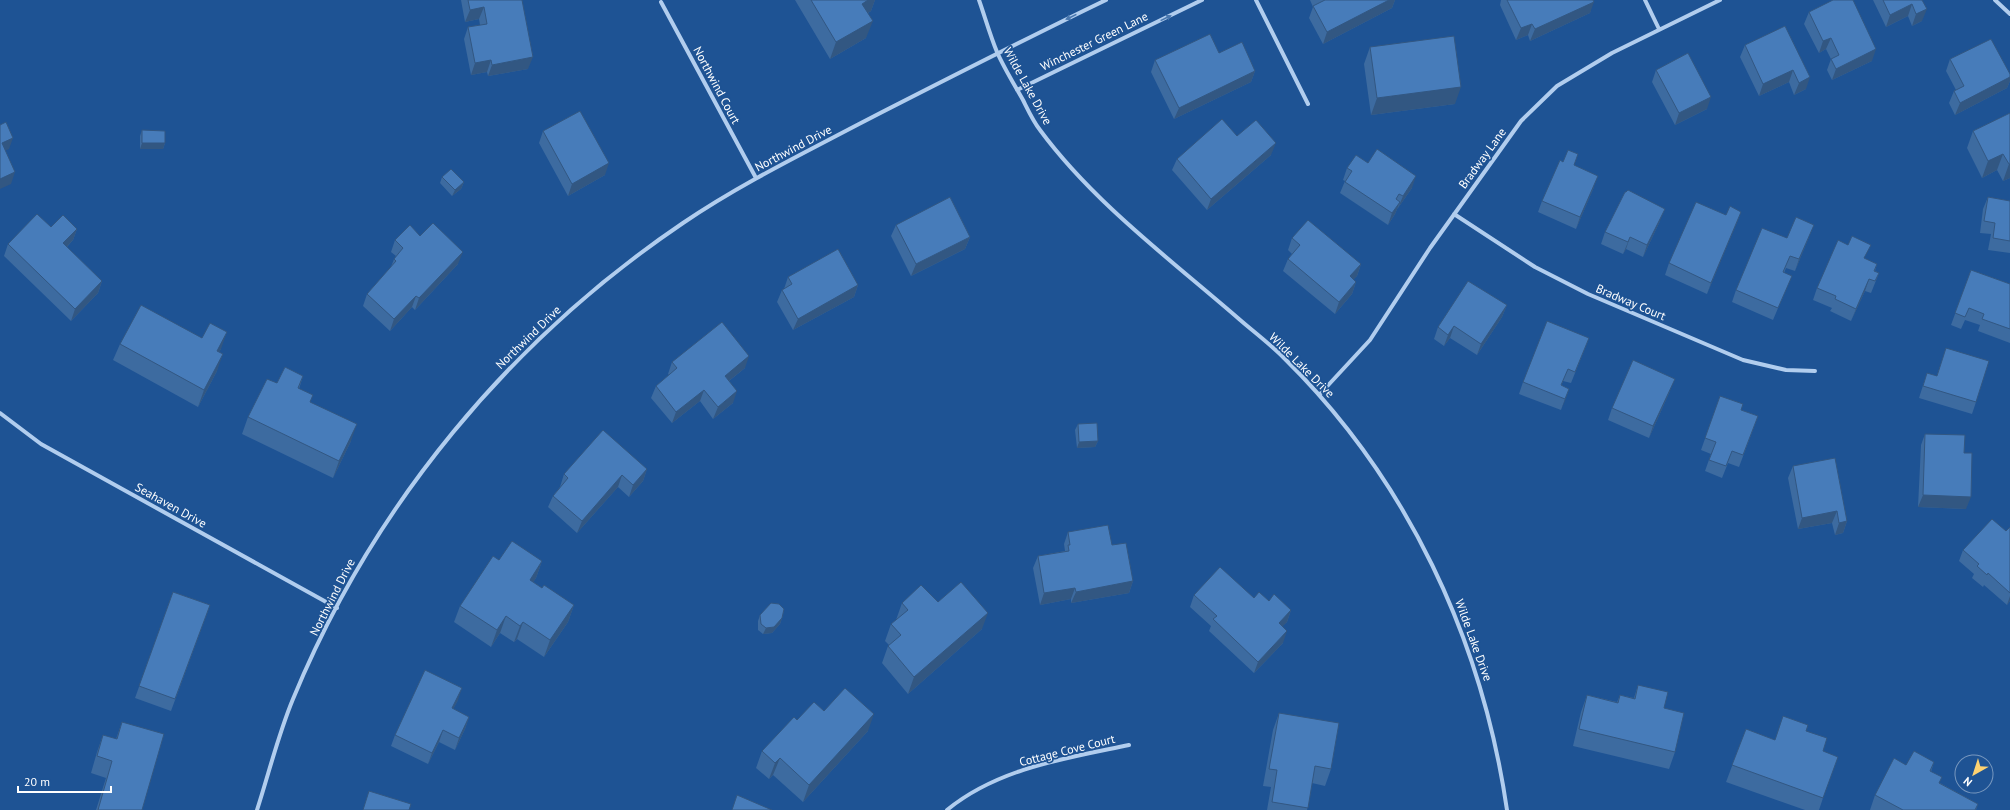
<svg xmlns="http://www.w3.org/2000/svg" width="2010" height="810" font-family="'PT Sans',sans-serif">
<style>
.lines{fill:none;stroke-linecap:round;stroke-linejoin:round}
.minor{stroke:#b1cdee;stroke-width:4}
.wall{fill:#3d6ba0}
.shaded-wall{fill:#325782}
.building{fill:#477cba;stroke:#325782}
.oneway{fill:#4a78af}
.labels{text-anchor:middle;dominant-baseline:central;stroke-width:3.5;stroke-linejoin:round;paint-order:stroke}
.street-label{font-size:12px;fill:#fff;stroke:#1e5394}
</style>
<rect width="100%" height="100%" fill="#1e5394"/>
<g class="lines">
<path class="minor" d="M979 0C985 17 990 35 997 52 1004 68 1014 84 1023 100 1028 110 1033 121 1040 130 1093 202 1171 260 1239 319 1254 332 1270 344 1284 358 1407 479 1482 639 1507 810
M1256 0 1308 104
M1645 0 1659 29
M1995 0 2010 14
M661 2 756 178
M1017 90 1202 0
M1454 214 1535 267 1588 294 1743 360 1786 370 1815 371
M1320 394 1370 340 1430 248 1521 121 1557 86 1612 53 1720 0
M0 413 41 444 337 608
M257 810C269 773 278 735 293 699 373 505 510 340 683 223 739 185 800 155 859 124 941 82 1023 40 1106 0
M947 810C998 768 1067 758 1129 745"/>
</g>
<path class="wall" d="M461 0H522L528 69 488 76 487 72 471 75 464 39 468 27 480 25 479 19 465 22Z
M795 0H875L871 11 868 13 866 38 830 59Z
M1310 0H1395L1392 8 1323 44 1309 18 1313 7Z
M1501 0H1593L1590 13 1530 41 1528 35 1516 40 1500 5Z
M1873 0H1922V21L1912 26 1908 16 1886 27Z
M1809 12 1872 61 1832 80 1827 70 1831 59 1826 49 1819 53 1804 24Z
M1785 26 1806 89 1794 95 1789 82 1759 96 1740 57 1745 45Z
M1370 47 1455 104 1371 115 1364 64Z
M1219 53 1255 71 1251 82 1174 119 1151 72 1155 60Z
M1950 59 2010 74V81L2007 88 1955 115 1949 103 1954 91 1956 90 1946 71Z
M1656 70 1707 109 1675 125 1652 82Z
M2010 113V178L2003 181 1997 170 1982 178 1967 148 1973 131Z
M142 130 165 143 163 149H140V136Z
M543 131 605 175 568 196 539 143Z
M1237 136 1271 155 1207 210 1172 170 1177 159Z
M1578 154 1574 165 1594 187 1576 229 1538 212 1542 201 1563 162Z
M1368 163 1412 188 1398 208V207L1395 214 1388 225 1340 193 1345 181 1343 180 1347 168Z
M442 177 464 182 461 189 452 196 440 183Z
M1988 197 2010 201V253L1988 250 1991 234 1980 233 1983 209Z
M1741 212 1707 294 1665 275 1669 263 1726 215Z
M1660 221 1643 257 1626 249 1623 254 1601 244 1605 232Z
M896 225 970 237 965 249 911 276 891 236Z
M77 229 73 240 67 247 102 281 98 293 71 321 4 256 8 244Z
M420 236 458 264 415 310 412 307 390 331 363 306 367 294 391 267 394 259 396 256 391 252 395 240Z
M1809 237 1795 271 1786 268 1784 273 1787 287 1773 320 1732 302 1736 290 1787 238Z
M1292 238 1361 264 1357 276 1353 279 1356 282 1352 294 1335 314 1283 271 1288 259 1292 254 1288 250Z
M1865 259 1877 264 1875 271 1879 273 1871 293 1865 291 1851 321 1830 311 1832 308 1813 300 1817 288Z
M1971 270 2010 284V343L1978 331 1980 325 1965 320 1961 329 1951 325Z
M788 277 858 285 854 297 793 330 777 302 782 290 784 289Z
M1507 305 1502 317 1477 355 1450 338 1444 346 1434 339 1438 327Z
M1589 338 1571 383 1563 381 1561 386 1569 389 1561 410 1519 394 1523 382Z
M120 344 221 349 219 352 217 371 198 407 113 360Z
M1946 348 1976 402 1972 414 1919 398 1927 373 1937 376Z
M672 362 745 368 729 381 733 403 713 419 700 401 672 423 651 398 656 386 669 375 668 374Z
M303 376 299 389 310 402 351 441 333 478 242 434 248 417 277 383Z
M1670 391 1649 438 1608 420 1612 408Z
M1720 396 1741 410 1758 416 1739 467 1728 463 1722 478 1705 471 1711 454 1701 450Z
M1078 424 1098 441 1095 447 1077 448 1075 430Z
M1925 434 1964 453 1966 509 1918 507 1921 445Z
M1793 466 1847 521 1843 533 1835 535 1832 523 1798 529 1788 478Z
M647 469 643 481 629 497 618 487 577 533 548 507 553 496 560 487 564 474Z
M2010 527V601L2007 605 1984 585 1983 587 1972 578 1974 574 1959 561 1963 550 2006 531Z
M1068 532 1112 545 1133 581 1129 593 1071 603V599L1040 605 1033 568 1038 556 1065 551 1064 544Z
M499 560 542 561 536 578 533 582 542 588 574 605 568 622 544 657 517 639 514 642 500 633 491 647 454 622 460 606Z
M173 592 210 605 171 711 135 698Z
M1194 595 1254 598 1269 601 1291 610 1287 622 1282 626 1283 643 1254 673 1209 631 1211 626 1190 607Z
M938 602 982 629 908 694 882 663 888 646 889 645 885 641 891 624 896 620 902 603Z
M760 615 782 618 780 624 772 633 763 634 758 630V621Z
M1638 685 1664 708 1675 752 1669 769 1573 746 1581 712 1587 695 1617 702 1620 695 1634 698Z
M458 700 453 709 469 717 465 729 455 750 439 742 428 764 391 746 395 735Z
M1279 713 1331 769 1325 786 1312 783 1307 810H1267L1271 787 1263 786 1273 730Z
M797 720 868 731 803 802 773 775 769 779 756 768 762 751Z
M122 722 142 810H96L106 778 91 773 97 752 103 735 116 739Z
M1746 729 1775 740 1806 731 1823 751V798L1819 810H1805L1726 782Z
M1934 762 1931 772 1940 783 1978 804 1976 810H1870L1875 795 1906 765Z"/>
<path class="shaded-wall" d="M868 0H875L871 11 856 20 862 4Z
M1389 0H1395L1392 8 1323 44 1327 32Z
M1594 2 1590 13 1530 41 1535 29Z
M1912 4 1908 16 1886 27 1890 15Z
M484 7 479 19 465 22 470 10Z
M1927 9 1922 21 1912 26 1916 14Z
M873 21 866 38 830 59 836 42Z
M1532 24 1528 35 1516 40 1521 28Z
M1831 38 1826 49 1819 53 1823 41Z
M1876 49 1872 61 1832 80 1836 69Z
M533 57 528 69 488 76 492 65Z
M491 60 487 72 471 75 475 63Z
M1793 70 1789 82 1759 96 1763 84Z
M1255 71 1251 82 1174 119 1179 108Z
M1810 77 1806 89 1794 95 1799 83Z
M2010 77V81L2007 88 1955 115 1960 103Z
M1461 87 1455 104 1371 115 1377 98Z
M1711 97 1707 109 1675 125 1679 113Z
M13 138 9 149 0 153 2 143Z
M142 143H165L163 149H140Z
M1276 143 1271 155 1207 210 1211 199Z
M2003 154 1997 170 1982 178 1988 161Z
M609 163 605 175 568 196 572 184Z
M2009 164H2010V178L2003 181Z
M15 172 11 184 0 189V179Z
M1416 176 1412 188 1398 208 1403 196Z
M1598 176 1594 187 1576 229 1580 217Z
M464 182 461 189 452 196 455 190Z
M1400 202 1395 214 1388 225 1392 213Z
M1665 209 1660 221 1643 257 1647 245Z
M1741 212 1737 223 1707 294 1711 283Z
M1814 225 1809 237 1795 271 1799 259Z
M77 229 73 240 59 255 63 243Z
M970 237 965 249 911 276 916 264Z
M1630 237 1626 249 1623 254 1628 242Z
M463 252 458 264 415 310 419 298Z
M1361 264 1357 276 1346 288 1350 276Z
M1869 279 1865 291 1851 321 1856 309Z
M102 281 98 293 71 321 75 309Z
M1356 282 1352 294 1335 314 1339 302Z
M858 285 854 297 793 330 798 319Z
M416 296 412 307 390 331 394 319Z
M1507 305 1502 317 1477 355 1481 344Z
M1454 326 1450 338 1444 346 1448 335Z
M227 332 221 349 211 368 217 351Z
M223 354 217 371 198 407 204 390Z
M749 356 745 368 720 388 725 376Z
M1675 379 1670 391 1649 438 1653 426Z
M1569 389 1565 401 1561 410 1565 399Z
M704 390 700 401 672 423 676 412Z
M737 391 733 403 713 419 718 407Z
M357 424 351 441 333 478 339 461Z
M1098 441 1095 447 1077 448 1079 442Z
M647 469 643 481 629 497 633 485Z
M622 475 618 487 577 533 582 521Z
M1923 495 1971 497 1966 509 1918 507Z
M1837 511 1832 523 1798 529 1802 518Z
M1847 521 1843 533 1835 535 1839 523Z
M542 561 536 578 523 597 530 580Z
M1133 581 1129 593 1071 603 1076 592Z
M1075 588 1071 599 1040 605 1044 593Z
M2010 596V601L2007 605Z
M574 605 568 622 544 657 550 640Z
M1291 610 1287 622 1274 635 1279 623Z
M988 613 982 629 908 694 914 677Z
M506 616 500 633 491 647 497 630Z
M782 618 780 624 772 633 763 634 766 628Z
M523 622 517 639 514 642 520 626Z
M1287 631 1283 643 1254 673 1258 662Z
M462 688 458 700 448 720 452 708Z
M874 714 868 731 803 802 809 785Z
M469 717 465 729 455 750 459 738Z
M443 730 439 742 428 764 432 753Z
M780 758 773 775 769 779 775 763Z"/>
<path class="building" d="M468 0H522L533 57 492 65 491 60 475 63 468 27 487 24 484 7 470 10Z
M811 0H868L862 4 873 21 836 42Z
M1325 0H1389L1327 32 1313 6Z
M1507 0H1593L1594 2 1535 29 1532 24 1521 28Z
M1833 0H1853L1876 49 1836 69 1831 59 1839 55 1831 38 1823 41 1809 12Z
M1883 0H1922L1927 9 1916 14 1912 4 1890 15Z
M1785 26 1810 77 1799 83 1793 70 1763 84 1745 45Z
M1210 34 1219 53 1242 42 1255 71 1179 108 1155 60Z
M1454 36 1461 87 1377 98 1370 47Z
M1991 39 2010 74V77L1960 103 1954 91 1964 86 1950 59Z
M1688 53 1711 97 1679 113 1656 70Z
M580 111 609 163 572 184 543 131Z
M2010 113V164H2009L2003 154 1988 161 1973 131Z
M1222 119 1237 136 1256 120 1276 143 1211 199 1177 159Z
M6 122 13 138 2 143 15 172 0 179V125Z
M142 130 165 131V143H142Z
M1377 149 1416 176 1403 196 1399 194 1396 199 1400 202 1392 213 1345 182 1352 171 1347 168 1356 155 1368 163Z
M1568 150 1578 154 1574 165 1598 176 1580 217 1542 201 1560 160 1563 162Z
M451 169 464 182 455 190 442 177Z
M1628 190 1665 209 1647 245 1630 237 1628 242 1605 232 1625 192H1626Z
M950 197 970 237 916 264 896 225Z
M1988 197 2010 201V241L1993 238 1995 223 1984 221Z
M1696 202 1726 215 1730 206 1741 212 1711 283 1669 263Z
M37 214 51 227 63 215 77 229 63 243 102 281 75 309 8 244Z
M1796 217 1814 225 1799 259 1790 256 1783 272 1792 276 1778 308 1736 290 1762 228 1787 238Z
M1308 220 1361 264 1350 276 1356 282 1339 302 1288 259 1300 245 1292 238Z
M433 223 463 252 419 298 416 296 394 319 367 294 396 261 394 259 403 248 395 240 410 225 420 236Z
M1852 236 1871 245 1864 258 1877 264 1874 271 1879 273 1875 281 1869 279 1856 309 1835 299 1836 296 1817 288 1838 240 1848 245Z
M838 249 858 285 798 319 782 290 792 284 788 277Z
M1971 270 2010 284V329L1982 319 1984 314 1969 308 1965 317 1955 313Z
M1468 281 1507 305 1481 344 1454 326 1448 335 1438 327Z
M141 305 202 338 210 323 227 332 217 351 223 354 204 390 120 344Z
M1547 321 1589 338 1575 372 1568 369 1561 385 1569 389 1565 399 1523 382Z
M722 322 749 356 725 376 737 391 718 407 704 390 676 412 656 386 677 368 672 362Z
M1946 348 1989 361 1976 402 1923 386 1927 373 1937 376Z
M1633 360 1675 379 1653 426 1612 408Z
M285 367 303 376 298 388 313 395 310 402 357 424 339 461 248 417 267 379 277 383Z
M1720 396 1743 404 1741 410 1758 416 1743 455 1732 451 1726 466 1709 460 1716 442 1705 438Z
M1097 423 1098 441 1079 442 1078 424Z
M603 430 647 469 633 485 622 475 582 521 553 496 568 478 564 474Z
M1925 434 1965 435 1964 453H1972L1971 497 1923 495Z
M1835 458 1847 521 1839 523 1837 511 1802 518 1793 466Z
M1992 519 2006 531 2010 527V593L1988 573 1987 575 1977 566 1979 564 1963 550Z
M1108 525 1112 545 1126 543 1133 581 1076 592 1075 588 1044 593 1038 556 1069 551 1068 545H1070L1068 532Z
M512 541 542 561 530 580 542 588 544 585 574 605 550 640 523 622 520 626 506 616 497 630 460 606 493 556 499 560Z
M1220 567 1254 598 1259 592 1269 601 1274 594 1291 610 1279 623 1287 631 1258 662 1213 619 1217 616 1194 595Z
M961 582 988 613 914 677 888 646 901 635 891 624 908 610 902 603 921 585 938 602Z
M173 592 210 605 175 699 139 686Z
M771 603 779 604 784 609 782 618 774 627 766 628 761 624 760 615Z
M425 670 462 688 452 708 469 717 459 738 443 730 432 753 395 735Z
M1638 685 1668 692 1664 708 1684 713 1675 752 1579 729 1587 695 1618 703 1620 695 1635 699Z
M845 688 874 714 809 785 780 758 775 763 762 751 794 717 797 720 814 702 824 711Z
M1279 713 1339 723 1331 769 1315 766 1308 808 1272 802 1277 770 1269 769Z
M1783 716 1808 725 1806 731 1827 738 1823 751 1838 757 1823 798 1732 765 1746 729 1775 740Z
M122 722 164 734 142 810H98L112 761 97 756 103 735 117 739Z
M1914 751 1934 762 1930 771 1942 777 1939 783 1978 804 1975 810H1903L1875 795 1894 758 1906 765Z
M369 791 411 804 409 810H363Z
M737 795 772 810H732Z"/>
<defs><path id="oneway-solid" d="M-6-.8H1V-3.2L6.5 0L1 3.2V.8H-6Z"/></defs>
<g class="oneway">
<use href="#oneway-solid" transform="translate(1071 17) rotate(154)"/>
<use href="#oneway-solid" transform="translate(1166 18) rotate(-26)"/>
</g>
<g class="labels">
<g class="street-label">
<text transform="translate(1094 41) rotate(-26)">Winchester Green Lane</text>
<text transform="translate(717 85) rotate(62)">Northwind Court</text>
<text transform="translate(1028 86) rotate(61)">Wilde Lake Drive</text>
<text transform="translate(793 148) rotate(-28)">Northwind Drive</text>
<text transform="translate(1482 158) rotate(-54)">Bradway Lane</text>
<text transform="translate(1631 302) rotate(23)">Bradway Court</text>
<text transform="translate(528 337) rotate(-44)">Northwind Drive</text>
<text transform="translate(1302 365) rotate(45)">Wilde Lake Drive</text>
<text transform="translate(171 505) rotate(29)">Seahaven Drive</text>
<text transform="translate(332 597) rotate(-63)">Northwind Drive</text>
<text transform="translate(1474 640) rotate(70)">Wilde Lake Drive</text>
<text transform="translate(1067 750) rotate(-14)">Cottage Cove Court</text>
</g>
</g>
<g transform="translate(1974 774) rotate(219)"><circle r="19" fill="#1e5394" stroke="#7898bf"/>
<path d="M0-3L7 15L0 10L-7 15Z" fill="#fdd271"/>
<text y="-6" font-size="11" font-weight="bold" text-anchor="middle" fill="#ffffff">N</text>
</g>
<path d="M18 786v6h93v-6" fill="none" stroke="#ffffff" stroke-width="2"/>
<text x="24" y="786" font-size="12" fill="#ffffff" stroke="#1e5394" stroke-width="3" paint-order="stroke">20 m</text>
</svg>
